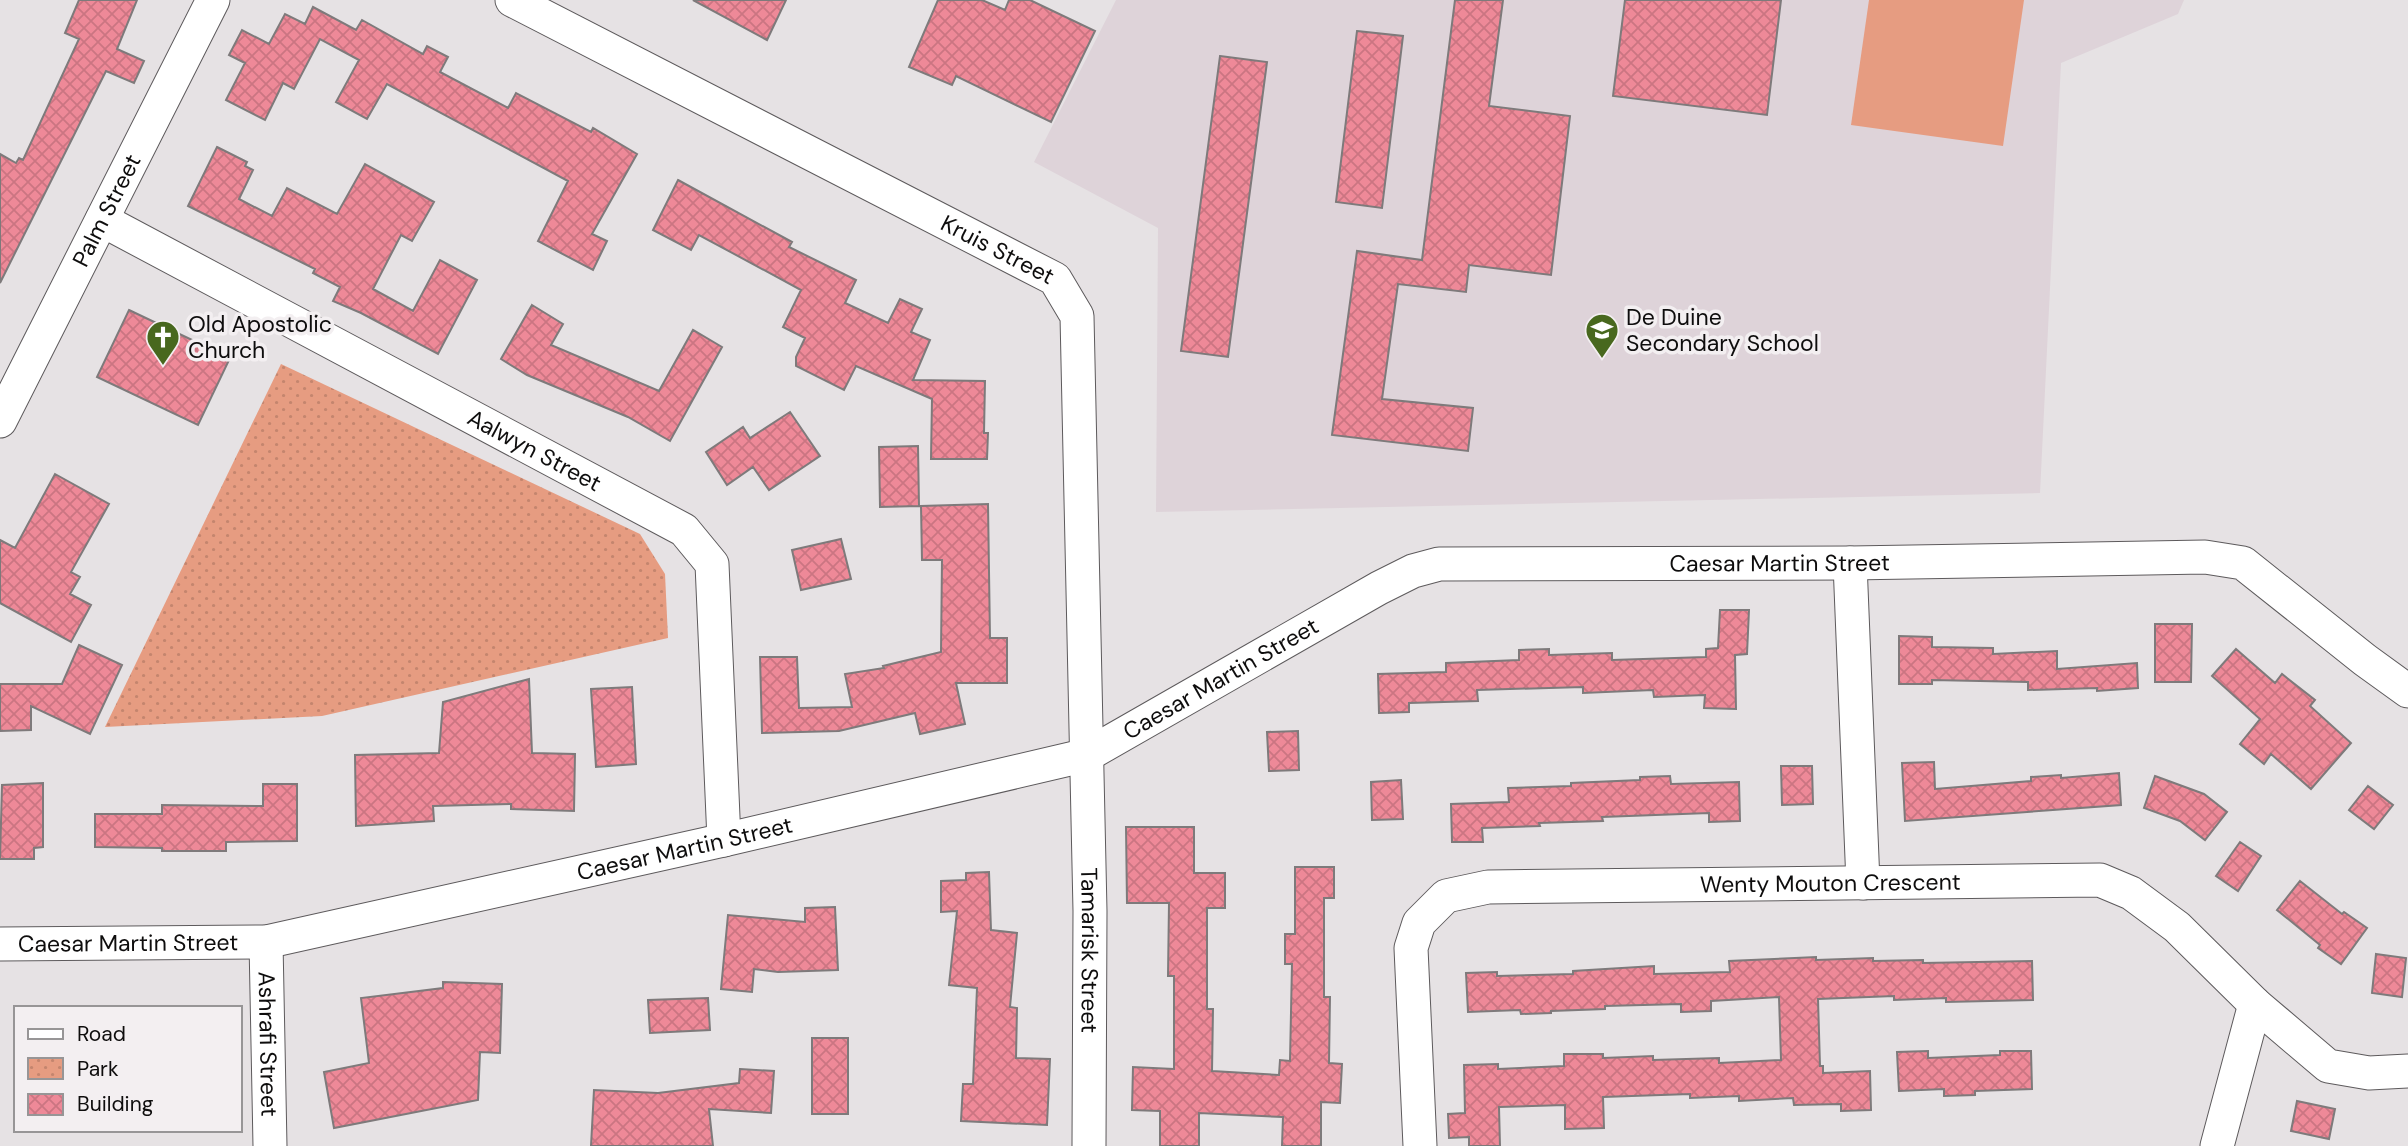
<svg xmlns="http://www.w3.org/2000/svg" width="2408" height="1146" font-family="'DM Sans',sans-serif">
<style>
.built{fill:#ded3d9}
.grass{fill:#e69c81}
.park{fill:url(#park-dots)}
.building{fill:url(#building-cross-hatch);stroke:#7e7a7b;stroke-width:2}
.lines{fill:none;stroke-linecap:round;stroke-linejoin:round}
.street-casing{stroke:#5d5a5c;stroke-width:35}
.street{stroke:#fff;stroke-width:33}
.labels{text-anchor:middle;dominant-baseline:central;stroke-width:7;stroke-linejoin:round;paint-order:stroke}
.street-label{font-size:23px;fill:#0e0d0d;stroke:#f3eff1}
.poi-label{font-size:23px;fill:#0e0d0d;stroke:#f3eff1;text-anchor:start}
</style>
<defs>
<pattern id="park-dots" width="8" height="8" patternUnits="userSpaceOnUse" patternTransform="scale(1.75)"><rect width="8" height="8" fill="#e69c81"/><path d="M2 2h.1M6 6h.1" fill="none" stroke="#c4856e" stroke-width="1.8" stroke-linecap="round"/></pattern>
<pattern id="building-cross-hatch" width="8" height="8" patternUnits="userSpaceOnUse" patternTransform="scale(1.75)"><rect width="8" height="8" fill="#ee8998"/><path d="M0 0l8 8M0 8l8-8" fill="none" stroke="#cb7582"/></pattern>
</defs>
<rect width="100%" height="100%" fill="#e6e2e4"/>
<path class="built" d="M1116 0H2184L2178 14 2061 63 2040 493 1156 512 1158 228 1034 162Z"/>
<path class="grass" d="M1869 0H2024L2003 146 1851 125Z"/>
<path class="park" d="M281 364 640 534 665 574 668 638 322 716 105 727Z"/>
<path class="building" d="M79 0H137L117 49 144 61 134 83 106 71 0 283V154L16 163 19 158 23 160 79 39 65 33Z
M693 0H786L767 40Z
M938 0H982L1005 10 1009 0H1030L1095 31 1051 122 956 76 952 85 909 67Z
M1455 0H1503L1489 106 1570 116 1551 275 1469 265 1466 292 1398 284 1382 399 1473 408 1468 451 1332 435 1357 251 1422 260Z
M1625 0H1781L1767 115 1613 96Z
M313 7 356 30 362 20 423 54 427 46 448 57 440 72 508 108 516 93 591 132 593 128 637 154 592 234 607 241 593 270 538 241 568 181 387 84 367 119 336 102 359 60 320 39 294 89 283 83 265 120 226 100 245 63 229 55 242 30 269 44 285 14 305 24Z
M1357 31 1403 36 1382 208 1336 202Z
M1220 56 1267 62 1228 357 1181 351Z
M217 147 247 162 245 166 253 170 239 199 272 216 287 188 337 214 365 164 434 202 412 241 401 235 373 289 413 311 440 260 477 280 438 354 361 313 333 301 340 287 313 273 315 269 188 206Z
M678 180 792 242 789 247 856 280 845 303 888 323 900 299 922 309 911 332 930 340 913 380 985 381 984 433H988L987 459H931L932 399 856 366 844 390 796 366V357L805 338 783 327 801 290 699 235 691 250 653 230Z
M532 305 563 324 551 345 659 391 693 330 722 347 670 441 628 417 527 375 501 359Z
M129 310 230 358 198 425 97 377Z
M790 412 820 456 769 490 753 467 727 485 706 452 743 427 750 438Z
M918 446 919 506 880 507 879 447Z
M55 474 109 504 71 572 80 577 70 594 91 605 71 642 0 603V540L15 548Z
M988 504 990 638H1007V683H956L965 724 920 734 915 713 839 731 762 733 760 657H797L799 708 852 707 845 674 884 668 883 666 941 652 942 560H922L921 506Z
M841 539 851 579 801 590 792 550Z
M1720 610H1749L1747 654 1735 655 1736 709 1704 708 1705 695 1654 697 1653 690 1583 693V687L1477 690 1478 701 1409 703V712L1379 713 1378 674 1446 672V663L1519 660V650L1549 649V655L1612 653V660L1706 657V649L1718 648Z
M2155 624H2192L2191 682H2155Z
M1899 636 1932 637V647L1993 648V654L2057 651V669L2137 663 2138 688 2097 691V688L2028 690V682L1932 680V684H1899Z
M79 645 122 665 90 734 31 706V730L0 731V684H62Z
M2236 649 2275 683 2282 674 2315 700 2310 706 2351 743 2311 789 2271 754 2264 764 2240 744 2260 719 2212 676Z
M529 679 532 753 575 754 574 811 511 809V804L433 806 434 821 356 826 355 755 439 753 443 702Z
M632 687 636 764 596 767 591 689Z
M1298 731 1299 770 1269 771 1267 732Z
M1934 762 1935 789 2031 781V777L2061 775V778L2119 773 2121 805 1905 821 1902 763Z
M1781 766H1812L1813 804 1782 805Z
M1670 776 1671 784 1739 782 1740 821 1709 822V813L1602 817 1603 821 1539 823 1540 826 1482 828 1483 842H1452L1451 804 1509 802 1508 788 1571 786V783L1640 780V777Z
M2155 776 2204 794 2227 812 2205 840 2180 821 2144 808Z
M1401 780 1403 819 1372 820 1371 782Z
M43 783V847L34 848V859H0L2 785Z
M263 784H297V841L226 842V851H162V848L95 847V814H162V805L263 806Z
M2368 786 2393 805 2374 829 2349 810Z
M1126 827H1194V873H1225V908H1207V1009H1213L1212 1071 1279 1075 1280 1060 1290 1061 1292 964H1285V934H1295V867H1334V898H1324V997H1330L1329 1063 1342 1064 1340 1103 1321 1102V1146H1282L1283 1117 1199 1113V1146H1160V1111L1132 1110 1133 1067 1174 1069V976H1168L1169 903H1127Z
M2240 842 2261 856 2238 891 2216 876Z
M989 872 991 930 1017 933 1010 1007 1017 1008 1016 1058 1050 1059 1047 1125 961 1121 963 1084H973L977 988 949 985 957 911 941 912V881L966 880V873Z
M2300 881 2342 914 2344 912 2367 928 2341 964 2318 948 2320 945 2277 910Z
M835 907 838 970 778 972 754 969 752 992 721 989 728 915 805 922V908Z
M2376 954 2406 958 2402 997 2372 993Z
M1816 957V960L1873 958V961L1923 960V963L2032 961 2033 1000 1946 1002V998L1894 1000V996L1818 999 1820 1066H1823V1073L1870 1071 1871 1110 1841 1111V1104L1794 1105 1793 1098 1739 1101V1096L1690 1098V1094L1603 1097 1604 1128 1565 1129V1105L1499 1107 1500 1146H1469V1137L1449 1138 1448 1114 1465 1113 1464 1065 1498 1064V1069L1564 1066V1054H1603V1058L1653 1056V1060L1719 1058V1063L1781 1060 1779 997 1711 1001V1011L1681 1012V1004L1605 1006V1009L1551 1011V1013L1521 1014 1520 1010 1468 1012 1466 973 1497 972V976L1573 974V971L1654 966V974L1730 972 1729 961Z
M443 982 502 984 500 1053 480 1052 478 1100 334 1128 324 1072 369 1063 361 998 443 988Z
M708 998 710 1030 650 1033 648 1000Z
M812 1038H848V1114H812Z
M1928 1051V1058L2000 1055V1051H2031L2032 1089 1975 1091V1095L1944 1096V1089L1899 1091 1897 1052Z
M740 1069 774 1071 771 1113 709 1109 713 1146H591L594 1090 658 1093 739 1083Z
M2297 1101 2335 1109 2329 1139 2291 1131Z"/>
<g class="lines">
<defs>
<g id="street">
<path id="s1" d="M512 0 1055 279 1077 316 1090 911 1089 1146"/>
<path id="s2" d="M102 220 684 530 712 564 724 840"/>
<path id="s3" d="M0 421 213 0"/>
<path d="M1850 563 1863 883"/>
<path id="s4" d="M266 942 270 1146"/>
<path id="s5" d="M0 944 266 942 724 840 1087 755 1379 588 1413 571 1439 564 1850 563 2205 557 2243 563 2365 660 2408 691"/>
<path id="s6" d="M1420 1146 1411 948 1419 923 1446 896 1488 887 2100 880 2131 893 2177 927 2255 1004 2328 1066 2369 1073 2408 1071"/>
<path d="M2217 1146 2255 1004"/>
</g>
</defs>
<use href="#street" class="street-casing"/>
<use href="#street" class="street"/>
</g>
<defs>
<symbol id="school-pin" viewBox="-11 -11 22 30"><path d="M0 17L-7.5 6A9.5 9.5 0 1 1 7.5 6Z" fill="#48681e" stroke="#f3eff1"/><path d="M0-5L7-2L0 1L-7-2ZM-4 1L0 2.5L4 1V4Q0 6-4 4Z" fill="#fff"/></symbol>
<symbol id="church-pin" viewBox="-11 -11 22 30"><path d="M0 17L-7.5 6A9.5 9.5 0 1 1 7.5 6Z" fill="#48681e" stroke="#f3eff1"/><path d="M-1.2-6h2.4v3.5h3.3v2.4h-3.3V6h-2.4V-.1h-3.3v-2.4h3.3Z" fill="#fff"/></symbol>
</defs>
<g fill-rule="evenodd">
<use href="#school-pin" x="1583" y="311" width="38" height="52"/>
<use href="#church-pin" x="144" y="318" width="38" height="52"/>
</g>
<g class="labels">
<g class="street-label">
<text stroke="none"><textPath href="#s3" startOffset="236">Palm Street</textPath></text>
<text stroke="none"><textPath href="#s1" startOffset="546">Kruis Street</textPath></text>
<text stroke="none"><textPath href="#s2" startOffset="490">Aalwyn Street</textPath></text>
<text stroke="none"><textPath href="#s5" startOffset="1850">Caesar Martin Street</textPath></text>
<text stroke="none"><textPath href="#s5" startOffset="1262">Caesar Martin Street</textPath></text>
<text stroke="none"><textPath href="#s5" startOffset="695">Caesar Martin Street</textPath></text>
<text stroke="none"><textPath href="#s6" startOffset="648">Wenty Mouton Crescent</textPath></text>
<text stroke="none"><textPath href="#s5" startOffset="128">Caesar Martin Street</textPath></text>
<text stroke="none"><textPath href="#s1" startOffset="1288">Tamarisk Street</textPath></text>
<text stroke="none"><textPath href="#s4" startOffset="102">Ashrafi Street</textPath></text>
</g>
<g class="poi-label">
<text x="1626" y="317">De Duine<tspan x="1626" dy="26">Secondary School</tspan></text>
<text x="188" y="324">Old Apostolic<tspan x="188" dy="26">Church</tspan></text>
</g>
</g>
<rect x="14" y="1006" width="228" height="126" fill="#f3eff1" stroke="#979596" stroke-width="2"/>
<rect x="28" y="1029" width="35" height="10" fill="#ffffff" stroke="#979596" stroke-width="2"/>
<text x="77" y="1041" font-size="21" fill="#0e0d0d">Road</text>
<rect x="28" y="1058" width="35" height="21" fill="url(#park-dots)" stroke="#979596" stroke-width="2"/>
<text x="77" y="1076" font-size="21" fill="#0e0d0d">Park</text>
<rect x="28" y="1094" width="35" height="21" fill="url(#building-cross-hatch)" stroke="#979596" stroke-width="2"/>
<text x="77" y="1111" font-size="21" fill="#0e0d0d">Building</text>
</svg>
